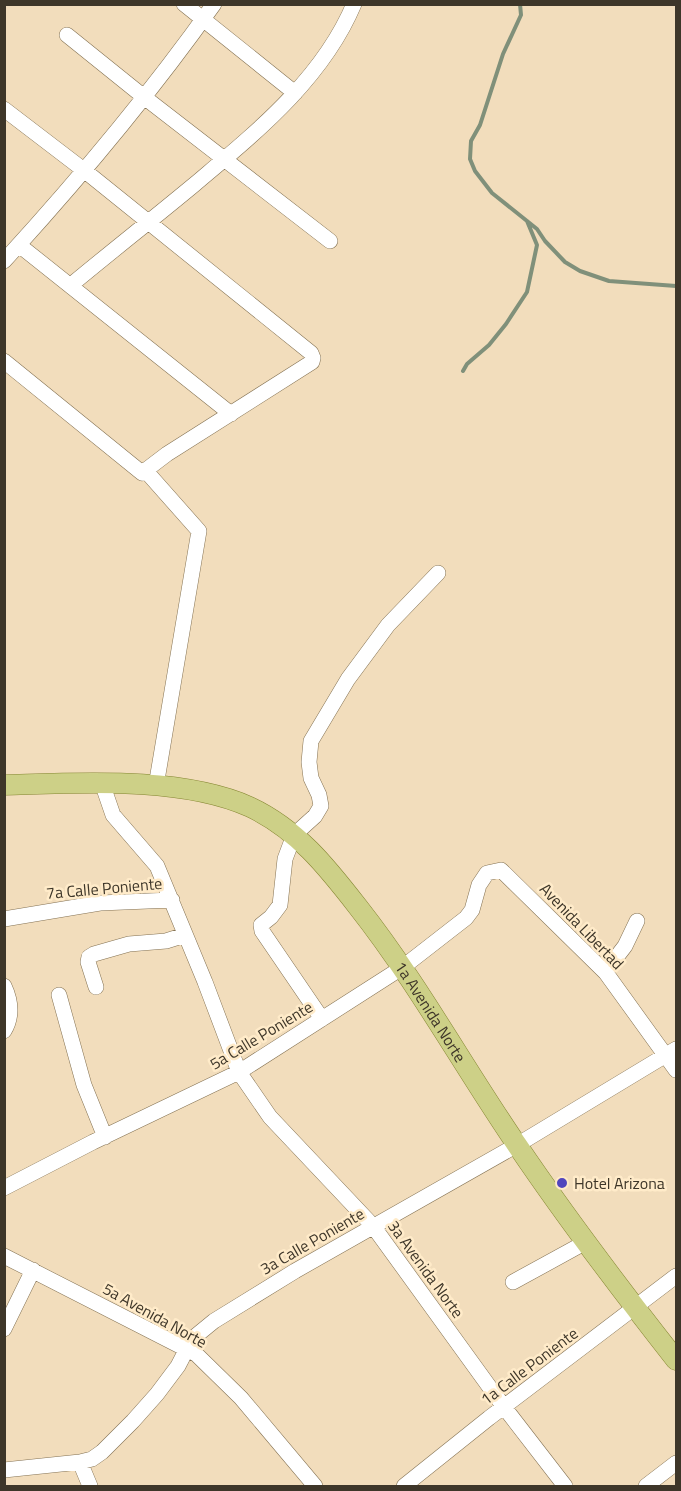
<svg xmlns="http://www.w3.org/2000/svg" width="681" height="1491" font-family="'Titillium Web',sans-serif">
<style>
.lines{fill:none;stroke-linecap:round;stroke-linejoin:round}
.stream{stroke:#80907a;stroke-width:4}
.minor-casing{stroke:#847253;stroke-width:16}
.major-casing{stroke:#858632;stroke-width:21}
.minor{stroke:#fff;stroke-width:15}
.major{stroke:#cdd087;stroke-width:20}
.poi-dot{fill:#5146bd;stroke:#ffebc9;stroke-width:2}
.labels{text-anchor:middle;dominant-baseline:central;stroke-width:5;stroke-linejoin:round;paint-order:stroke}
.street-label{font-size:16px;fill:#3e3629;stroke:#ffebc9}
.poi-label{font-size:16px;fill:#3e3629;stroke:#ffebc9;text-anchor:start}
</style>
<rect width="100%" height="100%" fill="#f2ddbc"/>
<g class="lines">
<path class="stream" d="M520 4 521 15 503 54 480 125 471 141 470 159 475 171 492 193 537 229 545 241 565 262 580 271 609 281 676 286
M463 371 467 364 489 345 506 324 527 292 537 245 527 221"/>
<defs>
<path id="minor" d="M184 4 295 93
M67 35 144 97 330 241
M4 109 85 171 311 353 313 358 312 362 167 454 142 473 4 361
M19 245 231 414
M4 261C79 179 150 94 214 4
M71 285C112 251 154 218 195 184 255 133 322 80 354 4
M145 470 199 531 156 786
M102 783 113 815 157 866 205 982 239 1072 270 1117 373 1226 504 1407 565 1486
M4 919 100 903 172 900
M605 972 625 946 637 921
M4 986C11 1001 13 1016 4 1031
M96 987 88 962 89 957 94 954 129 944 166 941 185 935
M59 995 84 1085 105 1137
M322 1019 262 931 261 925 271 917 280 905 285 859 294 835 315 816 321 806 319 795 311 778 309 762 311 741 348 679 388 625 438 573
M4 1188 93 1142 239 1072 403 967 466 918 472 910 479 885 487 873 501 870 606 973 676 1070
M4 1256 196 1354 241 1398 315 1486
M513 1282 586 1242
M4 1329 33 1270
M80 1462 90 1486
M4 1470 80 1462 92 1459 102 1452 133 1421 157 1394 178 1366 192 1339 214 1321 295 1271 517 1145 676 1049
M404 1486 489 1418 676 1276
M646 1486 676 1463"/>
<g id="major">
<path id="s1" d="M4 785C79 783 181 776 250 807 297 829 327 867 358 907 417 982 463 1066 517 1145 567 1219 621 1290 676 1360"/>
</g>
</defs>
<use href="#minor" class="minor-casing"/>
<use href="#major" class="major-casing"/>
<use href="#minor" class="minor"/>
<use href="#major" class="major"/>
</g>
<circle class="poi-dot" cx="562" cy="1183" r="6"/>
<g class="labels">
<g class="street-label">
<text transform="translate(104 888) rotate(-5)">7a Calle Poniente</text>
<text transform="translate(582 926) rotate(46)">Avenida Libertad</text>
<text stroke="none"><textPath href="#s1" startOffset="525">1a Avenida Norte</textPath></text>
<text transform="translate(261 1035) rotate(-31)">5a Calle Poniente</text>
<text transform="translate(312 1241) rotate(-30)">3a Calle Poniente</text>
<text transform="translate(426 1269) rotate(54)">3a Avenida Norte</text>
<text transform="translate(155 1315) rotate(29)">5a Avenida Norte</text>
<text transform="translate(529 1366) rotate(-37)">1a Calle Poniente</text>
</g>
<g class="poi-label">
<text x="574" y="1183">Hotel Arizona</text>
</g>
</g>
<rect width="681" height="1491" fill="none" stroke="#3e3629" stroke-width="12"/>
</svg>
